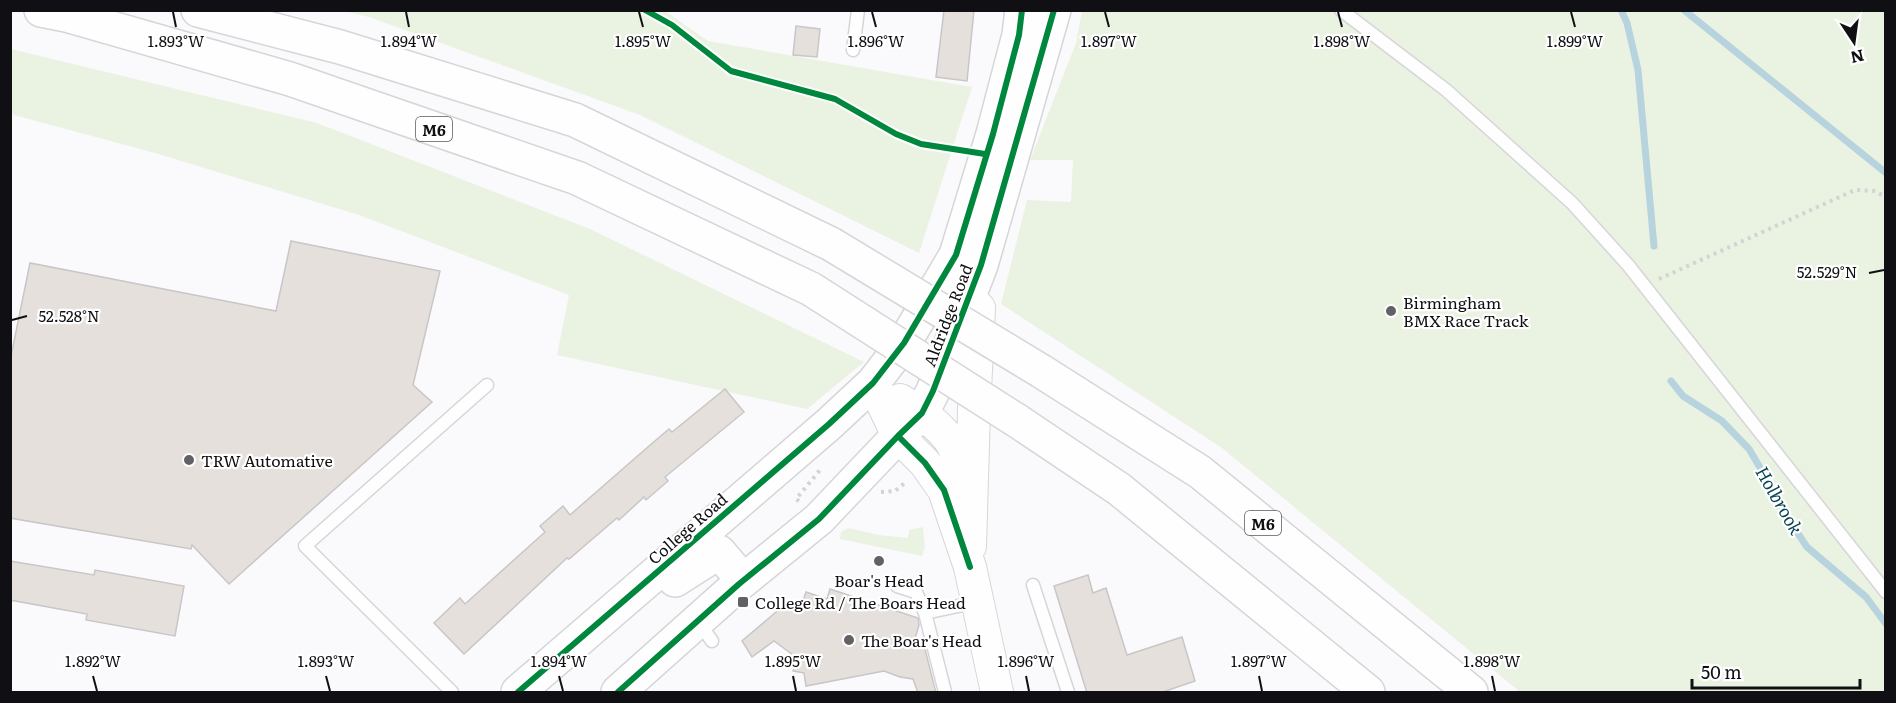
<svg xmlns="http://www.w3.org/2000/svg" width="1896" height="703" font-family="Literata,serif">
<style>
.green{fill:#eaf2e2}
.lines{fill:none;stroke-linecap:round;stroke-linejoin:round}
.stream{stroke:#b7d3de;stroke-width:7}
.building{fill:#e6e0dd;stroke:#c8c6c6;stroke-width:1.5}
.service-casing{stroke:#d6d6d9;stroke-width:15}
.tertiary-casing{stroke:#d6d6d9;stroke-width:34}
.primary-casing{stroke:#d6d6d9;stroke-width:36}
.motorway-casing{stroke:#d6d6d9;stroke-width:36}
.path{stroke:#d3d3d3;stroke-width:4;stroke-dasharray:3 4.5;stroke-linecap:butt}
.service{stroke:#fefeff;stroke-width:12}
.tertiary{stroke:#fefeff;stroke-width:32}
.primary{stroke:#fefeff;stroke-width:33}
.motorway{stroke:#fefeff;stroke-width:33}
.motorway-bridge-casing{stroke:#d6d6d9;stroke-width:36;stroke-linecap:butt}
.motorway-bridge{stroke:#fefeff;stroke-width:33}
.cycleway-casing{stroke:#fff;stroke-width:10}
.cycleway{stroke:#00873e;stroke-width:6}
.ticks{fill:none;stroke:#101014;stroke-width:2}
.poi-dot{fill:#626266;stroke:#fff;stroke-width:2}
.labels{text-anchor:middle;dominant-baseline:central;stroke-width:4.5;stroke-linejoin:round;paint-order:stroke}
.shield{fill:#fff;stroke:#58585a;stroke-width:1.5}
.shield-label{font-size:15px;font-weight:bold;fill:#101014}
.poi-label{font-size:16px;fill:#101014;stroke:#fff;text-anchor:start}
.street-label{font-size:16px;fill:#101014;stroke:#fff}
.water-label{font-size:18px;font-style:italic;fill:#094454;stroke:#fff}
.ticks-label{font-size:15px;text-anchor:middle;fill:#101014;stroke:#fff;stroke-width:4.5;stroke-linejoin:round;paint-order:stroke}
</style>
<rect width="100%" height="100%" fill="#fafafd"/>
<path class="green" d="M343 11H665L708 41 972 87 919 253 640 115 369 17Z
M1082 11H1885V692H1520L1222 448 1001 304 1027 200 1071 202 1073 160H1030L1076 43Z
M11 49 317 123 590 229 864 362 807 409 557 355 569 295 359 215 155 153 14 115 11 112Z
M923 527 925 547 922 556 840 539 841 532 848 528 879 535 908 538 909 530Z"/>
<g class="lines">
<path class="stream" d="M1621 10 1627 23 1638 70 1654 246
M1684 10 1886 173
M1671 381 1683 396 1722 421 1749 449 1768 481 1783 511 1807 547 1866 597 1886 624"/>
</g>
<path class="building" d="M944 10H974L967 81 936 77Z
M796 26 820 29 817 57 793 55Z
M291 241 440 271 413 385 432 402 229 584 192 545 191 549 10 518V361L30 263 276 311Z
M725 389 744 412 665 477 668 481 646 500 644 497 619 520 617 518 569 559 567 558 464 654 434 623 460 598 465 604 545 532 540 526 563 506 570 515 649 446 669 429 672 432Z
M10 561 94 575 95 570 184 586 175 636 86 620 87 614 10 600Z
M1088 575 1093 593 1106 588 1127 655 1182 637 1195 681 1160 693H1087L1054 586Z
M830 589 918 618 919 625 915 639 923 641 936 693H918L913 679 900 677 884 671 806 686 804 673 793 671 797 658 774 641 752 657 742 641 783 606 792 609 794 601 802 604 806 592 827 599Z"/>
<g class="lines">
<defs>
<path id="service" d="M1341 10 1446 90 1572 203 1628 265 1886 592
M853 50 858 10
M1033 585 1068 692
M897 586 916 592 925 613
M699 623 712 641
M452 692 305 546 487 385
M945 692 925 613 977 602"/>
<path id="tertiary" d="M873 383 898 436 925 463 944 490 970 567 997 692
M900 400C917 410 936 422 948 438 958 449 960 469 964 483
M970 546 974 411 979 308"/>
<path id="primary" d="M675 580 719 552 736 572 739 584
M518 692 829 424 873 383 904 343 956 255 993 134 1019 35 1022 10
M618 692 739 584 819 519 898 436 922 413 933 391 981 265 1054 10"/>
<path id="motorway" d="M41 10 66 15 290 79 577 178 811 289
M198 10 340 47 575 120 831 244
M1041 371 1200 472 1471 692
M1016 420 1119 489 1368 692"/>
</defs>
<use href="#service" class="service-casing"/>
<use href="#tertiary" class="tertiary-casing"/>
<use href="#primary" class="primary-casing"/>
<use href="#motorway" class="motorway-casing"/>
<path class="path" d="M1659 279 1855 190 1874 191 1886 197
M881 492 895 491 906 482
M799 501 796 499 820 470"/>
<use href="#service" class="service"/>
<use href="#tertiary" class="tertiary"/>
<use href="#primary" class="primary"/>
<use href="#motorway" class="motorway"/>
<defs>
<path id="motorway-bridge" d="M831 244 1041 371
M811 289 1016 420"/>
</defs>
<use href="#motorway-bridge" class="motorway-bridge-casing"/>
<use href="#motorway-bridge" class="motorway-bridge"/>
<defs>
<path id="cycleway" d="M645 10 672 25 731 71 835 99 896 134 921 144 985 154
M898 436 925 463 944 490 970 567
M518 692 829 424 873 383 904 343 956 255 993 134 1019 35 1022 10
M618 692 739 584 819 519 898 436 922 413 933 391 981 265 1054 10"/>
</defs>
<use href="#cycleway" class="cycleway-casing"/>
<use href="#cycleway" class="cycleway"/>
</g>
<path class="ticks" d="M173 12 176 27M406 12 409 27M639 12 643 27M872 12 876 27M1105 12 1109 27M1338 12 1342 27M1571 12 1575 27M1869 273 1884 270M12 320 27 316M93 676 97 691M326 676 330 691M559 676 563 691M793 676 796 691M1026 676 1029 691M1259 676 1262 691M1492 676 1495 691"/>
<g class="poi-dot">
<circle cx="1391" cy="311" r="6"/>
<circle cx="189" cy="460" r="6"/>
<circle cx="879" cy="561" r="6"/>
<rect x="737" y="596" width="12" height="12" rx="3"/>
<circle cx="849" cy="640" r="6"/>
</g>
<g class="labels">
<g class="shield">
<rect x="416" y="117" width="36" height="24" rx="4.5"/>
<rect x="1245" y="511" width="36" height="24" rx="4.5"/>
</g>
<g class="shield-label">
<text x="434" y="129">M6</text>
<text x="1263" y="523">M6</text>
</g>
<g class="poi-label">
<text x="1403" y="302">Birmingham<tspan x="1403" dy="18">BMX Race Track</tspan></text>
<text x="201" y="460">TRW Automative</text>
<text x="879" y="580" text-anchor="middle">Boar's Head</text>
<text x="755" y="602">College Rd / The Boars Head</text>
<text x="861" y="640">The Boar's Head</text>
</g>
<g class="street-label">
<text transform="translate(947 315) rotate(-69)">Aldridge Road</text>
<text transform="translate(687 528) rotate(-41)">College Road</text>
</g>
<g class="water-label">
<text transform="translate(1780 500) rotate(60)">Holbrook</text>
</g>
</g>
<g class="ticks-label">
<text x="176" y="47">1.893°W</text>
<text x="409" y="47">1.894°W</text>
<text x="643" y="47">1.895°W</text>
<text x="876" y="47">1.896°W</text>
<text x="1109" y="47">1.897°W</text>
<text x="1342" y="47">1.898°W</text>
<text x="1575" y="47">1.899°W</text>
<text x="1827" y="278">52.529°N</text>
<text x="69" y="322">52.528°N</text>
<text x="93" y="667">1.892°W</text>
<text x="326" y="667">1.893°W</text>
<text x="559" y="667">1.894°W</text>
<text x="793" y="667">1.895°W</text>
<text x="1026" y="667">1.896°W</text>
<text x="1259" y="667">1.897°W</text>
<text x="1492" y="667">1.898°W</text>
</g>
<rect width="1896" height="703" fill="none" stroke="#101014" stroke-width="24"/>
<g transform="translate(1854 42) rotate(167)" stroke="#ffffff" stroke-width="4.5" paint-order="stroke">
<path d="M0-4.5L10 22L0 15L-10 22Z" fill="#101014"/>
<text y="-9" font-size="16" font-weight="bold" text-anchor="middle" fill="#101014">N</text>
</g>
<path d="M1692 679v9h168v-9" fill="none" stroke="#101014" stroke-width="3"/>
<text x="1701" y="679" font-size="18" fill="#101014" stroke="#ffffff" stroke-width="4.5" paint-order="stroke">50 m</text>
</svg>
